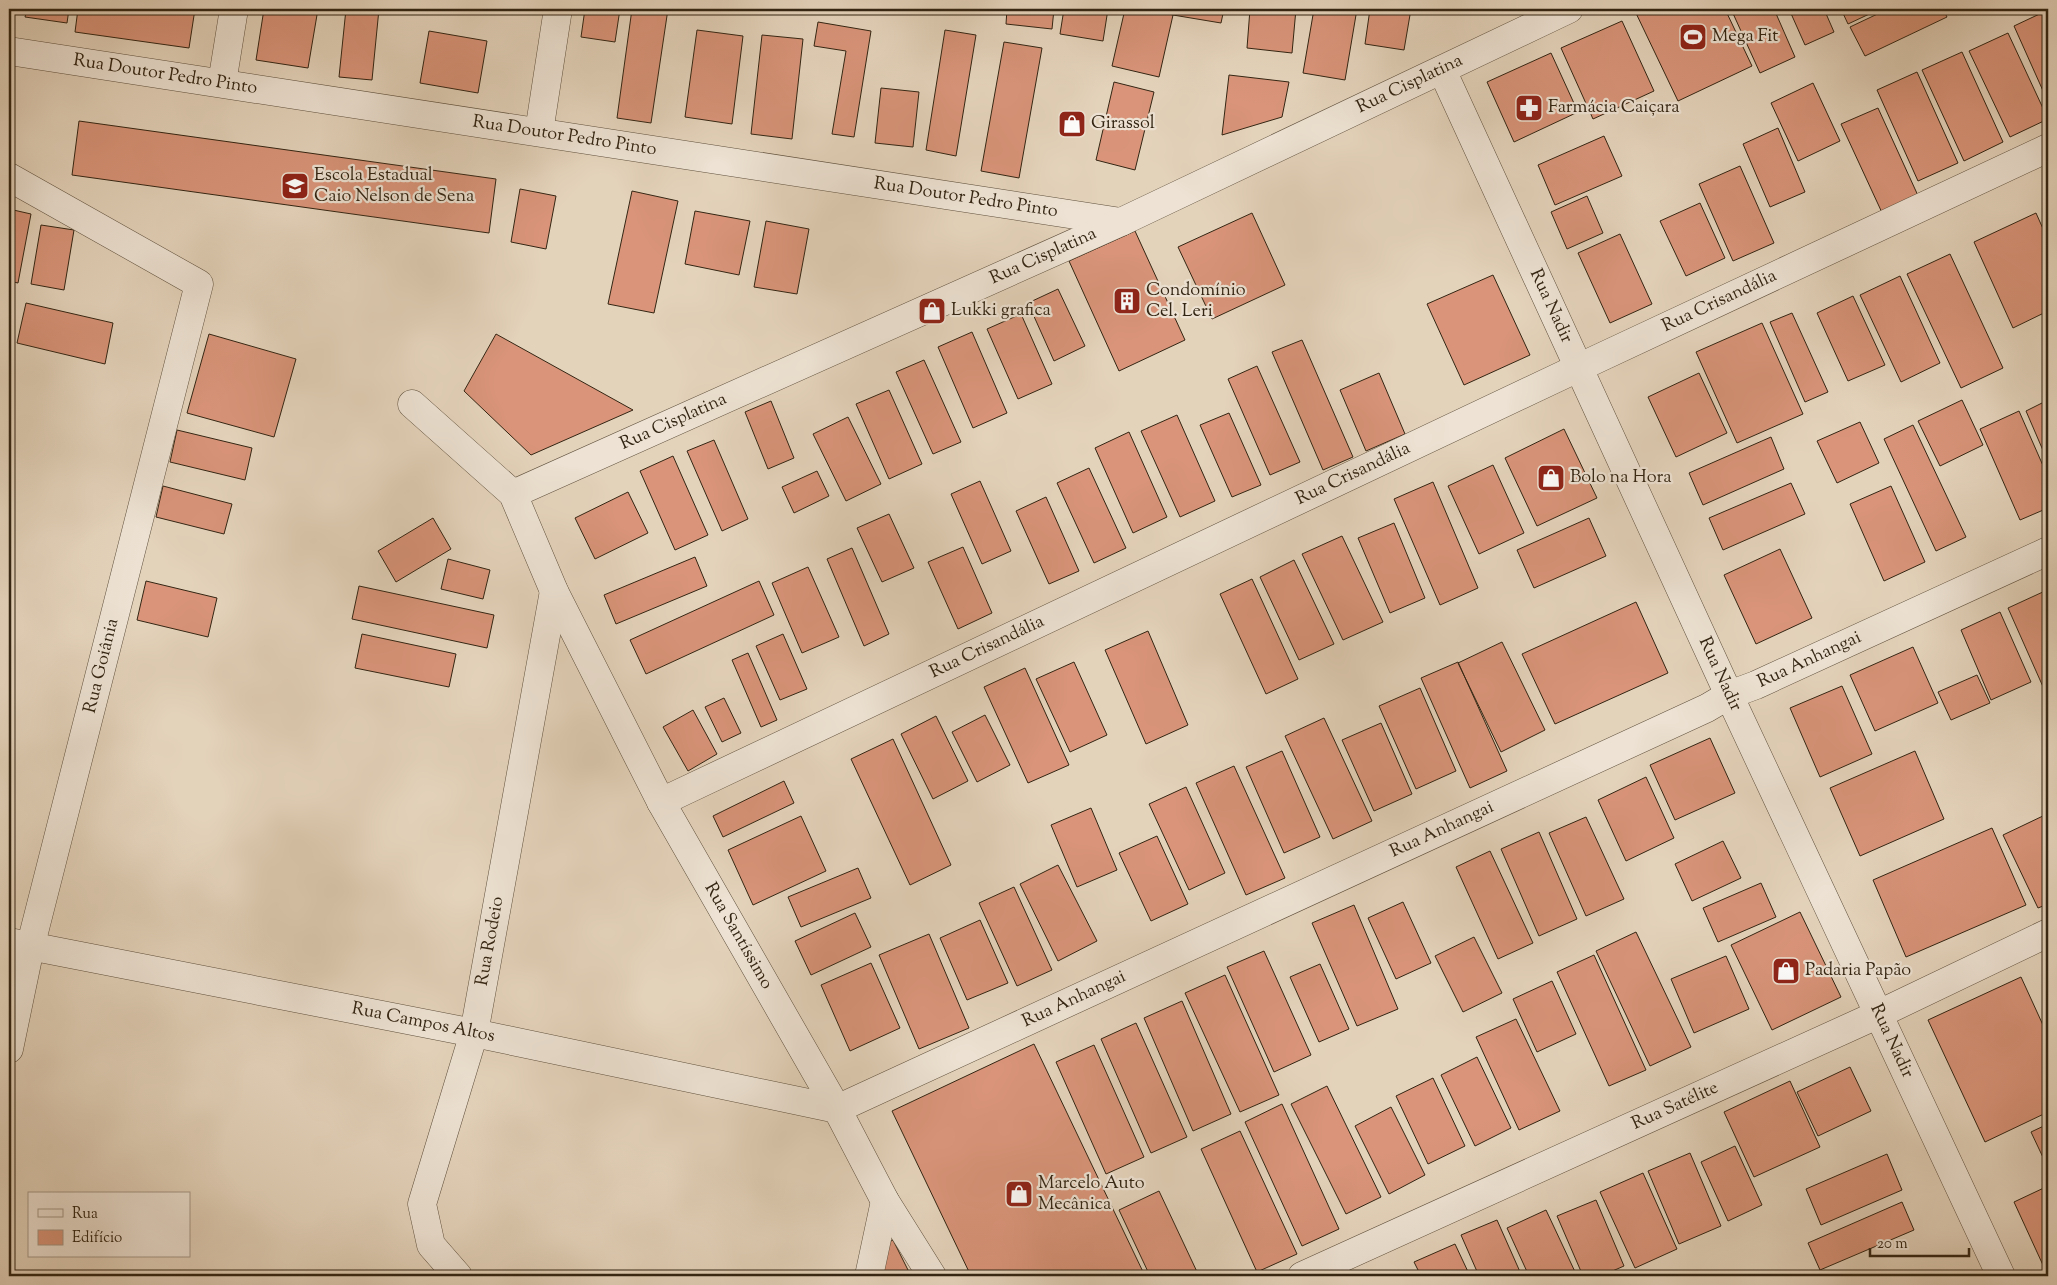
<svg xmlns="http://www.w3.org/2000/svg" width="2057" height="1285" font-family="'Sorts Mill Goudy',serif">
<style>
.building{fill:#d99479;stroke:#332513}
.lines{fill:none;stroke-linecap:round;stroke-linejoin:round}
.minor-casing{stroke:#5f503d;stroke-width:29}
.minor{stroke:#ede2d3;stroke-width:28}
.labels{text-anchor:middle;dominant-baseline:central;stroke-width:4.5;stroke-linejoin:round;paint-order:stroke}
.poi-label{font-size:18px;fill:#332513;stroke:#ede2d3;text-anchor:start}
.street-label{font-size:18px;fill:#332513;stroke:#ede2d3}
</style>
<rect width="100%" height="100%" fill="#e4d3bb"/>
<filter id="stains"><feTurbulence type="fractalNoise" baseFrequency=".004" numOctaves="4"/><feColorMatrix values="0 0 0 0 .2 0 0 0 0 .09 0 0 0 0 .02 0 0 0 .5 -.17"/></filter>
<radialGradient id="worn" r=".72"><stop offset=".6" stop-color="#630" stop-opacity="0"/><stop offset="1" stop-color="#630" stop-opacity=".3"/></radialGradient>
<path class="building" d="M27 9H69L67 23 25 17Z
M78 9H195L189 48 75 32Z
M264 9H318L308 68 256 60Z
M346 9H379L372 80 339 77Z
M467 9H487V12Z
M585 9H620L615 42 581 37Z
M632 9H668L651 123 617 118Z
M1007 9H1054L1052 29 1006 24Z
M1064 9H1108L1103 41 1060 34Z
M1125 9H1148L1173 15 1159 77 1112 66Z
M1174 9H1224L1221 23 1173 15Z
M1250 9H1296L1292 53 1247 48Z
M1314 9H1357L1345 80 1303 73Z
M1370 9H1411L1404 50 1365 44Z
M1634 9H1725L1752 66 1678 101Z
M1731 9H1774L1795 57 1760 73Z
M1789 9H1824L1834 32 1805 45Z
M1841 9H1880L1848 24Z
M1888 9H1943L1947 17 1865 56 1850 27Z
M2048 10V102L2014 26Z
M1622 21 1654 91 1593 119 1561 48Z
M818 22 871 31 854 137 832 134 846 51 814 46Z
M697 30 743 36 732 124 685 117Z
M945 30 976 35 956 156 926 150Z
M429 31 487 41 478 93 420 83Z
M2008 33 2048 119 2010 137 1969 51Z
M762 35 803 39 792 139 751 134Z
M1004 42 1042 48 1019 178 981 171Z
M1962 52 2003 142 1964 161 1922 70Z
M1551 53 1578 112 1514 142 1487 82Z
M1917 72 1958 163 1918 181 1877 90Z
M1229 75 1289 82 1282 117 1222 135Z
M1114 82 1154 92 1135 170 1096 160Z
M1813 83 1840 141 1798 161 1771 103Z
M881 88 919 92 913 147 875 143Z
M1878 108 1920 200 1884 217 1841 124Z
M79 121 496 179 489 233 72 175Z
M1778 128 1805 192 1770 207 1743 144Z
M1604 136 1622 176 1555 205 1538 165Z
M1740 166 1774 243 1733 261 1699 184Z
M520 189 556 196 546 249 511 242Z
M632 191 678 201 654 313 608 304Z
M1587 196 1603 233 1567 249 1551 212Z
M1700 203 1725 258 1686 276 1660 221Z
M9 209 31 214 18 283 9 281Z
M695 211 750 221 739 275 685 264Z
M1252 213 1285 285 1212 319 1178 247Z
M2036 213 2048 240V311L2013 328 1974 242Z
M766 221 809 229 797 294 754 287Z
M41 225 74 230 64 290 31 284Z
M1135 231 1185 340 1119 371 1069 261Z
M1620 234 1652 304 1610 323 1578 253Z
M1950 254 2003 368 1961 388 1907 274Z
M1493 275 1530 355 1464 385 1427 304Z
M1900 276 1940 363 1901 382 1860 295Z
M1058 289 1085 346 1054 361 1028 303Z
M1853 296 1885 365 1848 381 1817 313Z
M26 303 113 323 105 364 17 343Z
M1792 313 1828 392 1805 402 1770 322Z
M1021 314 1052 384 1018 399 987 329Z
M1762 323 1803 414 1737 443 1696 352Z
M972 332 1007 413 973 428 938 347Z
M209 334 296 359 274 437 187 413Z
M496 334 633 410 531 455 464 391Z
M1302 340 1353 457 1323 470 1272 352Z
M924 360 961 442 933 454 896 372Z
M1257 366 1300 462 1270 475 1228 379Z
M1379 373 1405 434 1366 451 1340 390Z
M1699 373 1727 433 1676 457 1648 397Z
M889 390 922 464 889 479 856 404Z
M1962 400 1983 445 1940 466 1918 421Z
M2048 400V462L2026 411Z
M771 401 794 458 768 469 745 412Z
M2019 411 2048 477V508L2020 520 1980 429Z
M1229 413 1261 485 1232 497 1200 425Z
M1177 415 1215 501 1180 517 1141 431Z
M848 417 881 484 846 501 813 434Z
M1860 422 1879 463 1837 483 1817 441Z
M1913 425 1966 537 1936 551 1884 439Z
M1564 429 1597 498 1537 526 1505 458Z
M177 430 252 448 245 480 170 462Z
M1129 432 1167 517 1133 533 1095 448Z
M1771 437 1784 469 1703 505 1689 473Z
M714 440 748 519 722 531 687 451Z
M673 456 708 535 675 550 640 471Z
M1493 465 1524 533 1479 554 1448 486Z
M1089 468 1126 548 1094 563 1057 483Z
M817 471 829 496 794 513 782 487Z
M980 481 1011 551 982 564 951 494Z
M1433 482 1478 588 1440 605 1394 499Z
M1791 483 1805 514 1723 550 1709 518Z
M163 486 232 504 224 534 156 517Z
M1891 486 1925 562 1884 581 1850 504Z
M628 492 648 533 595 559 575 518Z
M1046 497 1079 571 1049 584 1016 511Z
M889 514 914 568 882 582 857 528Z
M433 518 451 549 396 582 378 551Z
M1589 518 1606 556 1534 588 1517 550Z
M1394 523 1425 598 1390 613 1358 538Z
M1342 536 1383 622 1343 640 1302 554Z
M963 547 992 613 958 629 928 562Z
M852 548 889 634 864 646 827 559Z
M1780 549 1812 618 1756 644 1724 575Z
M695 557 707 586 616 624 604 595Z
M448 559 490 570 483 599 441 589Z
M1294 560 1334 644 1299 660 1260 577Z
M808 567 839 637 802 653 772 583Z
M1252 579 1298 679 1266 694 1220 594Z
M146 581 217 598 208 637 137 620Z
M759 581 774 615 646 674 630 640Z
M359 586 494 615 487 648 352 619Z
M2045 591 2048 598V687L2044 689 2008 608Z
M1636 602 1668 673 1555 724 1522 654Z
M2000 612 2031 682 1991 700 1961 630Z
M1148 631 1188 725 1146 744 1105 650Z
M362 634 456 654 449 687 355 668Z
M783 634 807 689 780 700 756 646Z
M1502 642 1545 730 1501 752 1458 663Z
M1913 647 1938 703 1875 731 1850 675Z
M748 653 777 720 761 727 732 660Z
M1074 662 1107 735 1070 752 1036 679Z
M1458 662 1507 771 1470 788 1421 678Z
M1025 668 1069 765 1028 783 984 687Z
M1977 675 1990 703 1951 720 1938 692Z
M1842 686 1872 754 1820 777 1790 708Z
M1420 688 1456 771 1416 789 1379 706Z
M724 698 741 733 722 742 705 707Z
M693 710 717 754 688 771 663 727Z
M985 715 1010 765 977 782 952 732Z
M936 716 968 781 933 799 901 734Z
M1324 718 1372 821 1333 839 1285 736Z
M1381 723 1412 794 1374 811 1342 740Z
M1710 738 1735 793 1675 820 1650 765Z
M893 739 951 865 910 885 851 759Z
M1282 751 1320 837 1284 853 1246 767Z
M1915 751 1944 819 1860 856 1830 788Z
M1234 766 1285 878 1246 895 1196 783Z
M1646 777 1674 838 1626 861 1598 800Z
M784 781 794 803 723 837 713 816Z
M1186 787 1225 873 1189 890 1149 804Z
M1091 808 1117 870 1077 887 1051 825Z
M2045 815 2048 823V904L2038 908 2003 835Z
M801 816 826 871 753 905 728 850Z
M1586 817 1624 899 1586 916 1549 833Z
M1992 828 2026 905 1906 957 1873 880Z
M1539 832 1577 919 1539 936 1501 849Z
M1157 836 1188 904 1151 921 1119 853Z
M1723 841 1741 878 1692 901 1675 864Z
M1490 851 1533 943 1498 959 1456 867Z
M1058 865 1097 941 1058 961 1020 884Z
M858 868 871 898 801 927 788 897Z
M1761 883 1776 917 1718 942 1703 908Z
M1014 887 1052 970 1017 986 979 903Z
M1403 902 1431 963 1396 979 1368 918Z
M1354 905 1398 1009 1357 1026 1312 923Z
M1800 912 1841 997 1772 1030 1731 945Z
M855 913 871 947 811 975 795 941Z
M980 920 1008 983 967 1000 940 938Z
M1636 932 1691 1047 1650 1066 1596 951Z
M929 934 969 1028 919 1049 879 955Z
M1474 937 1502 993 1463 1012 1435 956Z
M1264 951 1311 1055 1274 1072 1227 967Z
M1594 955 1646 1070 1609 1086 1557 972Z
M1726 956 1749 1009 1694 1033 1671 979Z
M871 963 900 1028 850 1051 821 985Z
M1320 964 1349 1029 1319 1042 1290 977Z
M1225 975 1279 1095 1240 1112 1185 993Z
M2021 977 2048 1036V1112L1985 1142 1928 1020Z
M1552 981 1576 1034 1537 1052 1513 999Z
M1182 1001 1231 1114 1193 1131 1144 1018Z
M1516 1019 1560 1111 1519 1130 1476 1037Z
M1136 1023 1187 1137 1151 1153 1101 1039Z
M1034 1044 1145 1276H971L892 1111Z
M1094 1045 1144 1157 1106 1174 1056 1062Z
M1477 1057 1511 1128 1475 1146 1441 1075Z
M1850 1067 1871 1111 1818 1136 1797 1092Z
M1433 1078 1465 1146 1428 1164 1396 1096Z
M1790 1081 1820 1147 1754 1177 1724 1112Z
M1327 1086 1381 1197 1346 1214 1291 1104Z
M1282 1104 1339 1229 1302 1246 1245 1122Z
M1391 1107 1425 1175 1389 1194 1355 1126Z
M2048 1124V1168L2031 1132Z
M1240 1131 1297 1254 1257 1272 1201 1149Z
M1735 1146 1762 1205 1728 1221 1701 1162Z
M1690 1153 1721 1226 1679 1244 1648 1171Z
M1887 1154 1902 1190 1821 1225 1806 1189Z
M1643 1173 1677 1249 1635 1268 1600 1192Z
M2048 1186V1276L2014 1202Z
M1159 1191 1199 1276H1150L1119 1210Z
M1596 1200 1624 1266 1601 1276H1583L1557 1216Z
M1902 1202 1914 1230 1820 1270 1808 1243Z
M1546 1210 1577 1276H1529L1507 1228Z
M1497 1220 1521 1274 1516 1276H1479L1461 1235Z
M893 1240 911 1276H876L883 1245Z
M1455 1244 1470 1276H1421L1414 1262Z"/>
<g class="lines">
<defs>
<g id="minor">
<path id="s1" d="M9 51 1121 222"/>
<path id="s2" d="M1442 70 1729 695 2001 1276"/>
<path d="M222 83 234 9"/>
<path d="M539 132 558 9"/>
<path d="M9 177 199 284 30 948 9 1049"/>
<path id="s3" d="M412 404 513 494 554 591 661 802 837 1109 885 1201 932 1276"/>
<path id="s4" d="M513 494 1121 222 1569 9"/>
<path id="s5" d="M661 802 1580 367 2048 148"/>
<path id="s6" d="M9 942 474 1033 837 1109 1707 708 1729 695 1756 685 2048 551"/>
<path id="s7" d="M458 1276 431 1245 422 1204 474 1033 554 591"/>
<path d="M869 1276 885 1201"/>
<path id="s8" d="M1302 1276 1879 1014 2048 933"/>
</g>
</defs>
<use href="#minor" class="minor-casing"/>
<use href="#minor" class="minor"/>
</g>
<defs>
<symbol id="stadium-square" viewBox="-11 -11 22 22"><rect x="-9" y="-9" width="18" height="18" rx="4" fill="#8f2418" stroke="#ede2d3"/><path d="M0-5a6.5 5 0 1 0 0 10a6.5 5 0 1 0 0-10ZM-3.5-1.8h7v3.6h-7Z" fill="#fff"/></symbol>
<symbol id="pharmacy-square" viewBox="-11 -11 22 22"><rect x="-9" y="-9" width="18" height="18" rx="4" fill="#8f2418" stroke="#ede2d3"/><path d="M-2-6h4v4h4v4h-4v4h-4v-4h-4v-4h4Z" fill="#fff"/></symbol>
<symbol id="shop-square" viewBox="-11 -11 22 22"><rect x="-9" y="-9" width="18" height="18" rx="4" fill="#8f2418" stroke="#ede2d3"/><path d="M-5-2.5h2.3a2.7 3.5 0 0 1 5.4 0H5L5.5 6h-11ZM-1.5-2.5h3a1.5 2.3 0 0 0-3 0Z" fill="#fff"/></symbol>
<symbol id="school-square" viewBox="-11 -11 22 22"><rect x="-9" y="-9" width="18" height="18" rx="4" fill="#8f2418" stroke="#ede2d3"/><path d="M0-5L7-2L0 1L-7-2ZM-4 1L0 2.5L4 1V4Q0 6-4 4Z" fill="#fff"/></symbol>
<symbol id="building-square" viewBox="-11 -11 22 22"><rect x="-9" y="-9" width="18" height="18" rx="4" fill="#8f2418" stroke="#ede2d3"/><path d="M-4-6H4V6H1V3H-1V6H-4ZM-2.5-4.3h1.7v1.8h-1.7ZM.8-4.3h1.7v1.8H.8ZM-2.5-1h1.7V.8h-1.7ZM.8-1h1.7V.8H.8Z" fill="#fff"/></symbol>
</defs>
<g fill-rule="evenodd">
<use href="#stadium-square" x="1677" y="21" width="32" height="32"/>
<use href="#pharmacy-square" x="1513" y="92" width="32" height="32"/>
<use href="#shop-square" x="1056" y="108" width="32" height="32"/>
<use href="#school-square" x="279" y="170" width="32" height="32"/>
<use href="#building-square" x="1111" y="285" width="32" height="32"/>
<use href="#shop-square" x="916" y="295" width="32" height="32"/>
<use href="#shop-square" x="1535" y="462" width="32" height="32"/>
<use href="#shop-square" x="1770" y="955" width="32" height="32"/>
<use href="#shop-square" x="1003" y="1178" width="32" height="32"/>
</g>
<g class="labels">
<g class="poi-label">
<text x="1712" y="37">Mega Fit</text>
<text x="1548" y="108">Farmácia Caiçara</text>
<text x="1091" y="124">Girassol</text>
<text x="314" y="176">Escola Estadual<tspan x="314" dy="21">Caio Nelson de Sena</tspan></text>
<text x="1146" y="291">Condomínio<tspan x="1146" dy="21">Cel. Leri</tspan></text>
<text x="951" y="311">Lukki grafica</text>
<text x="1570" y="478">Bolo na Hora</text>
<text x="1805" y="971">Padaria Papão</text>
<text x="1038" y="1184">Marcelo Auto<tspan x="1038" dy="21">Mecânica</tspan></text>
</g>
<g class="street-label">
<text stroke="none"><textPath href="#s1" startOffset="158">Rua Doutor Pedro Pinto</textPath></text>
<text stroke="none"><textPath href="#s4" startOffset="986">Rua Cisplatina</textPath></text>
<text stroke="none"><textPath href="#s1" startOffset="562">Rua Doutor Pedro Pinto</textPath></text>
<text stroke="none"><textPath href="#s1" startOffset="968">Rua Doutor Pedro Pinto</textPath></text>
<text stroke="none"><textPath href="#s4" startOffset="581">Rua Cisplatina</textPath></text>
<text stroke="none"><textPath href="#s5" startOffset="1171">Rua Crisandália</textPath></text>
<text stroke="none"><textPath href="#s2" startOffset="260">Rua Nadir</textPath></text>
<text stroke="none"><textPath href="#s4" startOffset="176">Rua Cisplatina</textPath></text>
<text stroke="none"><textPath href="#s5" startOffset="766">Rua Crisandália</textPath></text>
<text stroke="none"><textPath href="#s5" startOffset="361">Rua Crisandália</textPath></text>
<text stroke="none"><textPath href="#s6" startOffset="1916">Rua Anhangai</textPath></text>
<text transform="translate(102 666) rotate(-76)">Rua Goiânia</text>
<text stroke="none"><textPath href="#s2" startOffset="665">Rua Nadir</textPath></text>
<text stroke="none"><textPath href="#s6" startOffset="1511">Rua Anhangai</textPath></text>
<text stroke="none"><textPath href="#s3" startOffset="632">Rua Santíssimo</textPath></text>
<text stroke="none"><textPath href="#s7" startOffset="355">Rua Rodeio</textPath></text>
<text stroke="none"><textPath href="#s6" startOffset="1106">Rua Anhangai</textPath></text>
<text stroke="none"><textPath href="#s6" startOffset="422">Rua Campos Altos</textPath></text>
<text stroke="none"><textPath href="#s2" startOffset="1070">Rua Nadir</textPath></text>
<text stroke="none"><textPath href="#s8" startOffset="410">Rua Satélite</textPath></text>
</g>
</g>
<rect width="2057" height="1285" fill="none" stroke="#e4d3bb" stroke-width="30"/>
<rect x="10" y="10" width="2037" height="1265" fill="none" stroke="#332513" stroke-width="2.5"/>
<rect x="15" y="15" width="2027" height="1255" fill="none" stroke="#332513"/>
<rect x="28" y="1192" width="162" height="65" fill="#ede2d3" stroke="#a39686"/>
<rect x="38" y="1209" width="25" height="8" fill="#ede2d3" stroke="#a39686"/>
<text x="72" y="1218" font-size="15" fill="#332513">Rua</text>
<rect x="38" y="1230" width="25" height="15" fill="#d99479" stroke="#a39686"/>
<text x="72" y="1242" font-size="15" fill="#332513">Edifício</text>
<path d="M1870 1248v8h99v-8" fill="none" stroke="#332513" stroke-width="2.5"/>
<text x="1877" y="1248" font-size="15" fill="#332513" stroke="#ede2d3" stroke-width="4" paint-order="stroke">20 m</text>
<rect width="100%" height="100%" filter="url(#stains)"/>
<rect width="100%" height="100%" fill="url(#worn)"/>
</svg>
